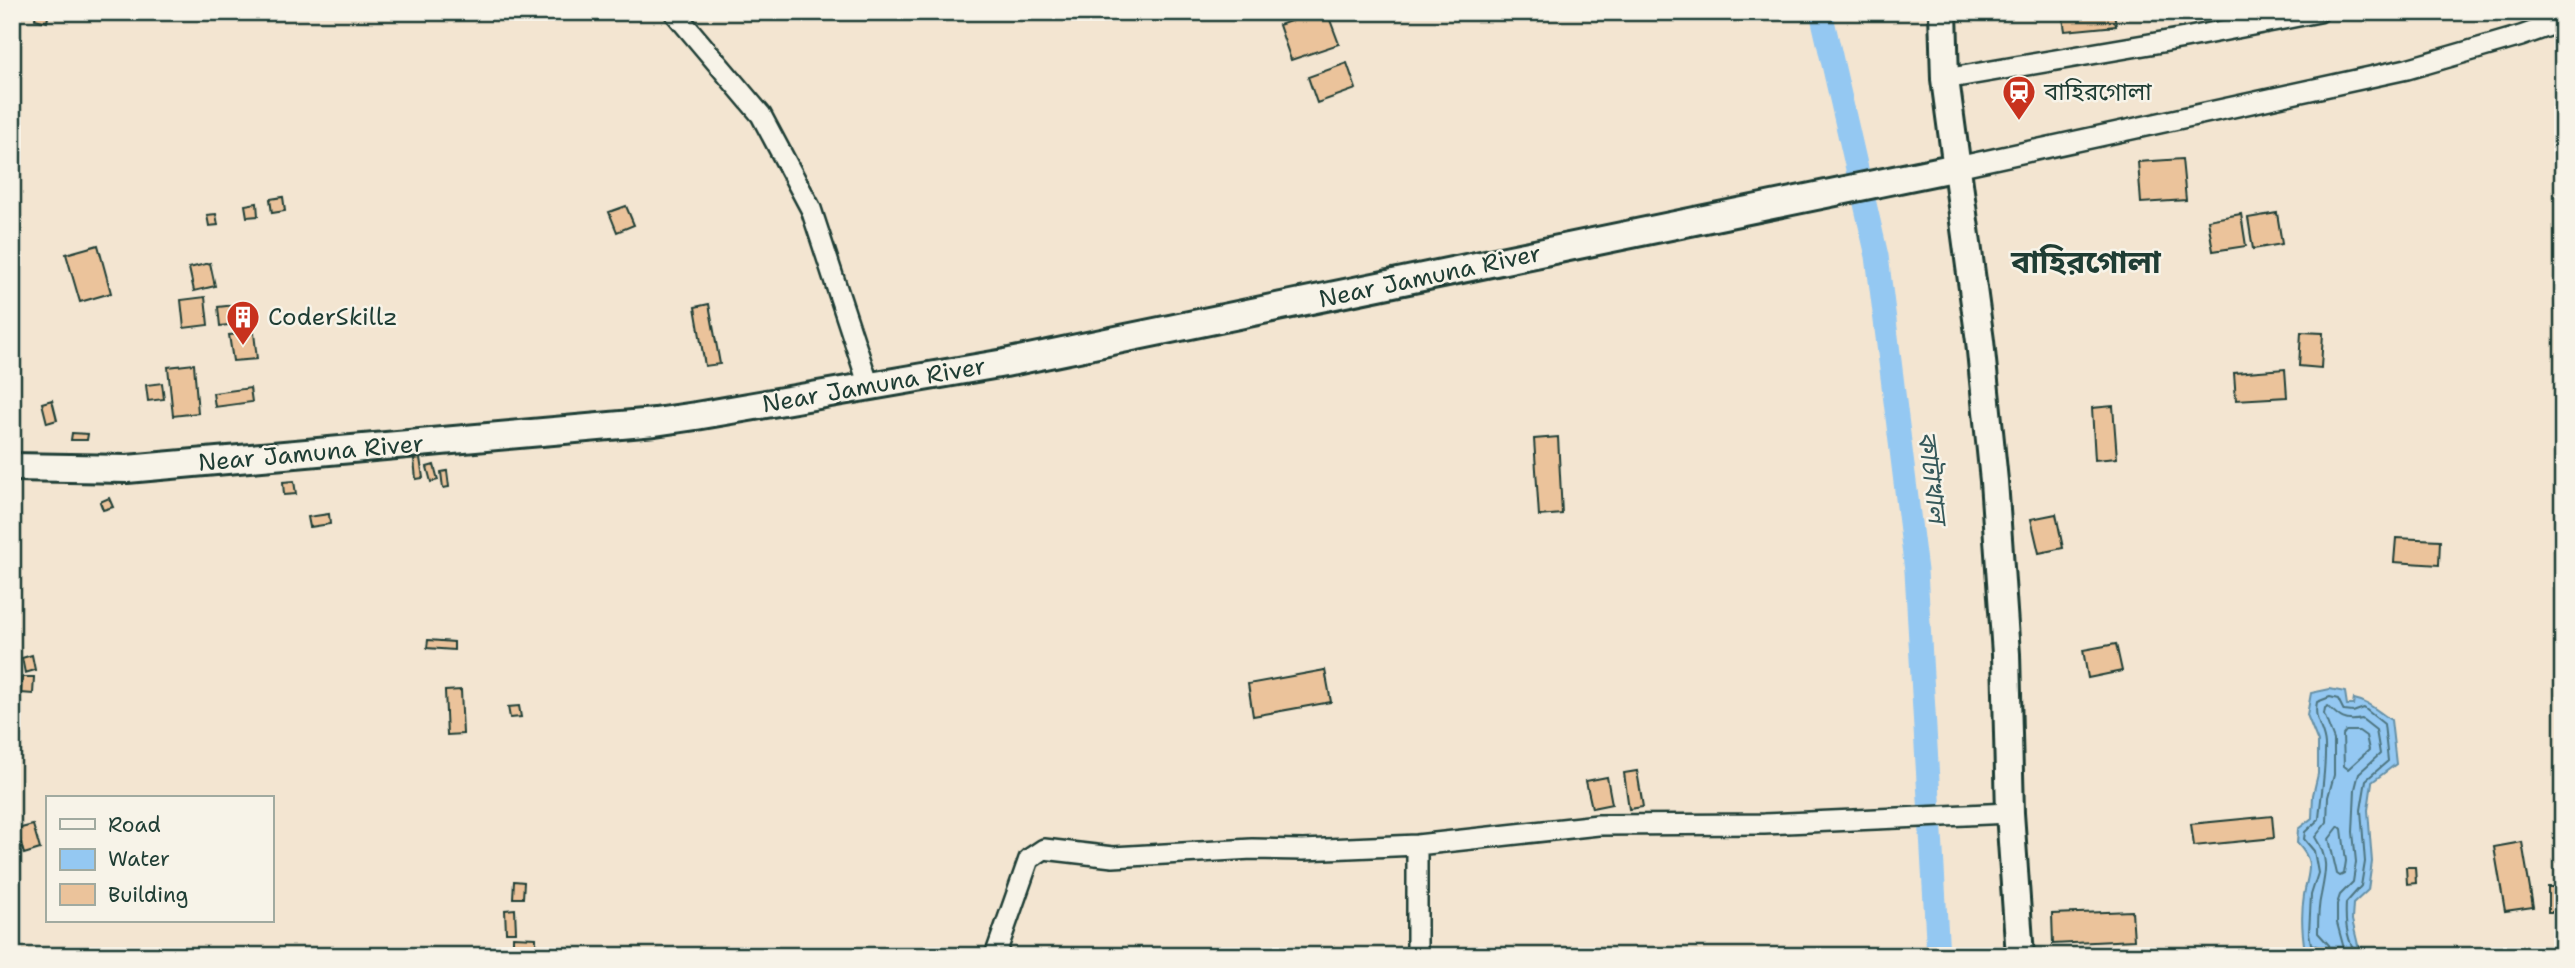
<svg xmlns="http://www.w3.org/2000/svg" width="2575" height="968" font-family="'Shantell Sans','Noto Sans Bengali',sans-serif">
<style>
.water{fill:#94c8f2;stroke:#6590a6;stroke-width:2}
.lines{fill:none;stroke-linecap:round;stroke-linejoin:round}
.shore{stroke:#4e7580;stroke-width:2}
.canal{stroke:#94c8f2;stroke-width:23}
.building{fill:#ebc39b;stroke:#1f3d34;stroke-width:2}
.street-casing{stroke:#1f3d34;stroke-width:24}
.secondary-casing{stroke:#1f3d34;stroke-width:32}
.street{stroke:#f7f3e8;stroke-width:19}
.secondary{stroke:#f7f3e8;stroke-width:26}
.labels{text-anchor:middle;dominant-baseline:central;stroke-width:5;stroke-linejoin:round;paint-order:stroke}
.poi-label{font-size:24px;fill:#1f3d34;stroke:#f7f3e8;text-anchor:start}
.street-label{font-size:24px;fill:#1f3d34;stroke:#f7f3e8}
.water-label{font-size:26px;font-style:italic;fill:#36595a;stroke:#f7f3e8}
.district-label{font-size:32px;font-weight:bold;fill:#1f3d34;stroke:#f7f3e8}
</style>
<rect width="100%" height="100%" fill="#f3e5d1"/>
<filter id="ink" filterUnits="userSpaceOnUse"><feTurbulence type="fractalNoise" baseFrequency=".0143" numOctaves="2"/><feDisplacementMap in="SourceGraphic" scale="14" xChannelSelector="R" yChannelSelector="G"/><feConvolveMatrix kernelMatrix="1 2 1 2 8 2 1 2 1" color-interpolation-filters="sRGB"/></filter>
<g filter="url(#ink)">
<path class="water" d="M2330 689 2345 692 2347 705H2353L2354 699C2370 702 2378 712 2391 720L2396 764 2372 782 2368 810 2372 862 2368 890 2353 904 2352 920 2358 945 2367 951V956H2323L2305 951C2302 933 2301 913 2304 895 2308 871 2316 863 2297 843L2298 829 2312 818 2313 795 2318 774V742L2307 715 2311 693Z"/>
<g class="lines">
<path class="shore" d="M2346 731H2359L2366 736 2369 750 2348 769 2344 766 2343 735Z
M2339 826 2342 829 2346 861 2344 874 2340 876 2337 874 2329 839Z
M2322 956 2320 948 2311 944 2309 933 2311 895 2318 873 2314 851 2304 839 2305 832 2319 819C2321 794 2326 771 2325 745 2324 728 2313 721 2317 702L2330 697 2338 699 2344 711 2353 712 2364 708 2384 724 2388 761 2366 780 2361 810 2365 862 2361 886 2346 903C2345 921 2346 945 2360 956
M2331 956 2329 945 2318 933C2318 921 2318 907 2321 895 2326 870 2329 859 2315 837L2327 822 2328 797 2334 775V740L2324 714 2325 708 2328 706C2339 717 2344 723 2362 719L2376 730 2380 754 2359 773 2355 789 2353 832 2356 862 2353 882 2340 895 2337 904V923L2346 956"/>
<path class="canal" d="M1821 12 1877 256 1916 571 1938 956"/>
</g>
<path class="building" d="M36 12H49L47 22 35 19Z
M1316 12H1327L1339 44 1291 60 1279 25Z
M2062 12H2114L2116 26 2065 31Z
M1347 63 1356 89 1317 103 1308 77Z
M2182 159 2186 200 2141 203 2138 162Z
M283 197 285 211 272 213 270 199Z
M257 203 258 216 247 217 245 205Z
M626 206 634 225 617 232 609 212Z
M2277 213 2282 244 2253 249 2248 218Z
M216 214 218 225 209 226 207 215Z
M2241 214 2246 246 2213 251 2208 220Z
M98 245 111 293 80 302 66 254Z
M210 263 215 286 194 291 189 268Z
M205 297 208 325 184 328 181 300Z
M709 304 720 364 705 366 695 307Z
M235 305 237 324 220 326 218 307Z
M2301 332 2323 333 2321 368 2299 366Z
M254 333 257 359 233 361 229 335Z
M194 364 198 413 173 416 168 367Z
M2285 369 2287 397 2236 400 2234 373Z
M162 383 164 399 148 401 146 385Z
M250 388 252 402 215 407 213 393Z
M52 400 57 420 47 423 42 403Z
M2113 406 2117 458 2095 460 2092 408Z
M72 433 88 434 87 440H71Z
M1558 437 1562 514 1539 516 1534 439Z
M420 458 423 478 416 479 414 459Z
M434 465 438 480 431 482 427 467Z
M447 471 449 487 443 488 441 472Z
M294 481 296 494 284 495 283 482Z
M109 498 113 507 103 510 100 502Z
M329 514 330 524 310 527 308 517Z
M2056 514 2063 548 2039 553 2031 519Z
M2396 538 2440 540 2439 565 2394 562Z
M428 640 454 642V650L427 648Z
M2116 644 2122 671 2088 678 2083 650Z
M32 655 35 670 25 673 22 658Z
M1325 670 1331 702 1253 716 1248 684Z
M22 677H34L33 694 21 693Z
M461 690 463 734 447 735 445 691Z
M519 706 521 717 510 718 508 707Z
M1637 771 1643 807 1629 809 1624 773Z
M1607 777 1612 804 1592 808 1586 781Z
M2272 816 2274 838 2194 846 2191 824Z
M33 825 40 849 24 854 17 829Z
M2522 842 2533 907 2505 911 2494 847Z
M2406 867H2415L2416 883 2407 884Z
M514 881 524 882 523 898H513Z
M2548 887H2562V912H2548Z
M515 909 516 932H506L505 910Z
M2132 911 2134 940 2053 944 2052 914Z
M513 937 536 938V947L513 946Z"/>
<g class="lines">
<defs>
<path id="street" d="M674 12 761 115 811 209 869 386
M1945 79 2185 38 2319 12
M1957 167 2407 69 2521 36 2563 21
M995 956 1029 859 1044 849 1113 857 1252 849 1303 850 1417 845 1598 825 1764 824 2010 813
M1417 956V845"/>
<path id="secondary" d="M1943 12 1945 79 1980 341 1994 481 2006 654 2010 813 2020 956
M12 467 127 469 655 422 696 416 1005 363 1957 167"/>
</defs>
<use href="#street" class="street-casing"/>
<use href="#secondary" class="secondary-casing"/>
<use href="#street" class="street"/>
<use href="#secondary" class="secondary"/>
</g>
</g>
<defs>
<symbol id="station-pin" viewBox="-11 -11 22 30"><path d="M0 17L-7.5 6A9.5 9.5 0 1 1 7.5 6Z" fill="#c8321e" stroke="#f7f3e8"/><path d="M-3-6H3Q5-6 5-4V2Q5 4 3 4L4.5 6H3L1.5 4h-3L-3 6H-4.5L-3 4Q-5 4-5 2V-4Q-5-6-3-6ZM-3.5-4v3h7v-3ZM-3.5 1v1.5H-2V1ZM2 1v1.5H3.5V1Z" fill="#fff"/></symbol>
<symbol id="building-pin" viewBox="-11 -11 22 30"><path d="M0 17L-7.5 6A9.5 9.5 0 1 1 7.5 6Z" fill="#c8321e" stroke="#f7f3e8"/><path d="M-4-6H4V6H1V3H-1V6H-4ZM-2.5-4.3h1.7v1.8h-1.7ZM.8-4.3h1.7v1.8H.8ZM-2.5-1h1.7V.8h-1.7ZM.8-1h1.7V.8H.8Z" fill="#fff"/></symbol>
</defs>
<g fill-rule="evenodd">
<use href="#station-pin" x="2000" y="73" width="38" height="52"/>
<use href="#building-pin" x="224" y="298" width="38" height="52"/>
</g>
<g class="labels">
<g class="poi-label">
<text x="2044" y="92">বাহিরগোলা</text>
<text x="268" y="317">CoderSkillz</text>
</g>
<g class="street-label">
<text transform="translate(1430 276) rotate(-12)">Near Jamuna River</text>
<text transform="translate(874 385) rotate(-10)">Near Jamuna River</text>
<text transform="translate(311 453) rotate(-5)">Near Jamuna River</text>
</g>
<g class="water-label">
<text transform="translate(1933 477) rotate(83)">কাটাখাল</text>
</g>
<g class="district-label">
<text x="2086" y="261">বাহিরগোলা</text>
</g>
</g>
<rect width="2575" height="968" fill="none" stroke="#f7f3e8" stroke-width="42"/>
<rect x="21" y="21" width="2533" height="926" fill="none" stroke="#1f3d34" stroke-width="2.5" filter="url(#ink)"/>
<rect x="46" y="796" width="228" height="126" fill="#f7f3e8" stroke="#a1aaa0" stroke-width="2"/>
<rect x="60" y="819" width="35" height="10" fill="#f7f3e8" stroke="#a1aaa0" stroke-width="2"/>
<text x="108" y="832" font-size="21" fill="#1f3d34">Road</text>
<rect x="60" y="849" width="35" height="21" fill="#94c8f2" stroke="#a1aaa0" stroke-width="2"/>
<text x="108" y="866" font-size="21" fill="#1f3d34">Water</text>
<rect x="60" y="884" width="35" height="21" fill="#ebc39b" stroke="#a1aaa0" stroke-width="2"/>
<text x="108" y="902" font-size="21" fill="#1f3d34">Building</text>
</svg>
